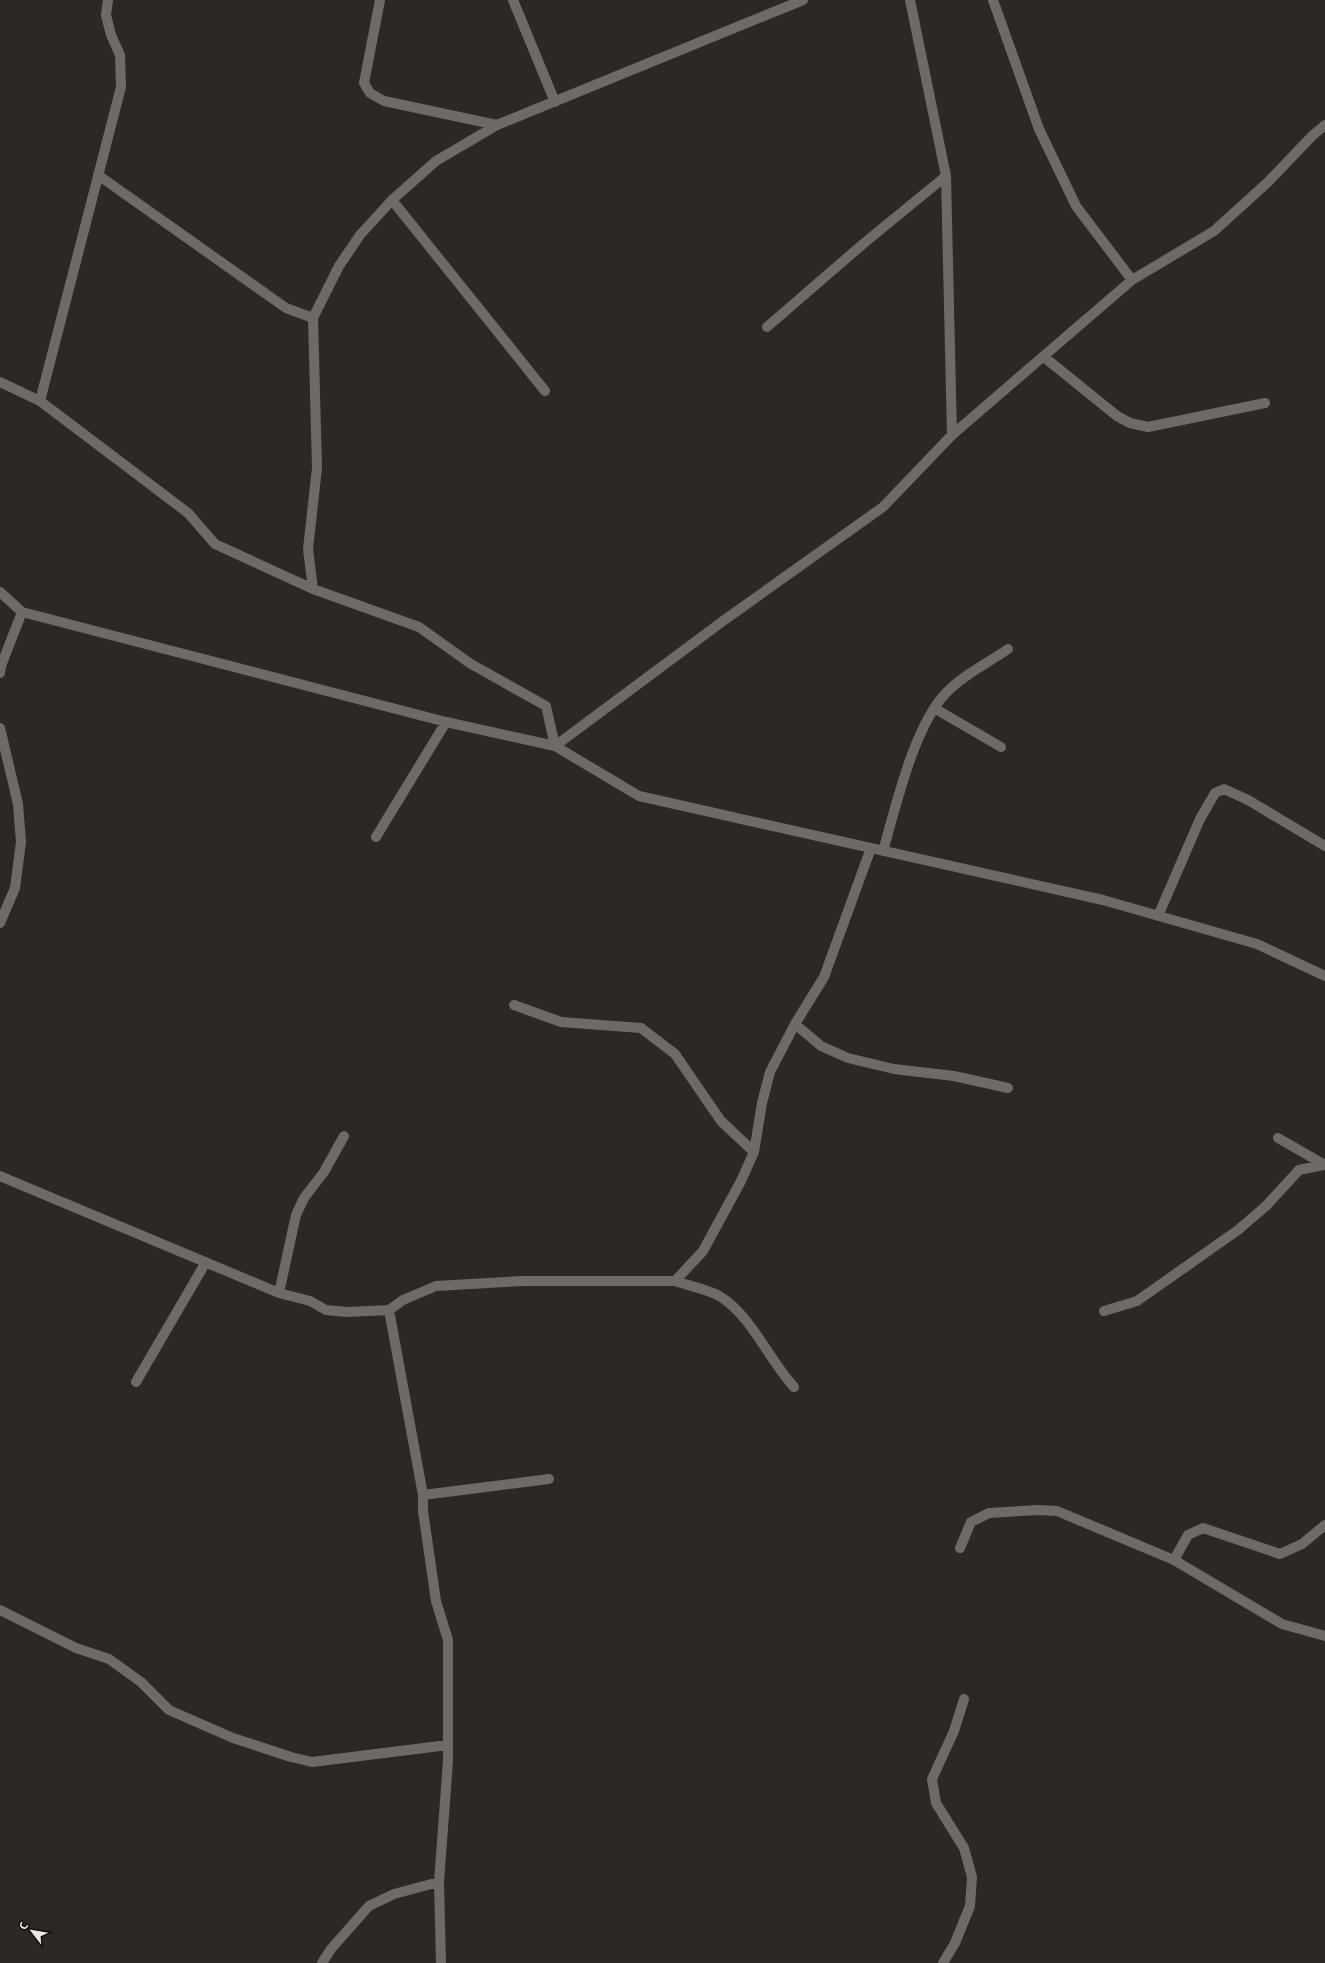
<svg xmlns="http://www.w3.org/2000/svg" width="1325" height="1963" font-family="'PT Sans',sans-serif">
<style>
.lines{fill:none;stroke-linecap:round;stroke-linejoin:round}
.street{stroke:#6e6a68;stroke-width:10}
</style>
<rect width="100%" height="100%" fill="#2c2823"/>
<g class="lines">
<path class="street" d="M380 0 364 83 370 93 384 101 497 125
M513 0 555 102
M910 0 946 176 952 435
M993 0 1039 129 1076 206 1132 280
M98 175 286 308 313 318
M392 200 545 391
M767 327 863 244 946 176
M1044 357 1117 416 1130 423 1148 427 1265 403
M0 382 40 401 188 513 215 544 313 589 419 627 471 664 546 706 555 746 723 621 883 507 952 435 1132 280 1214 231 1268 182 1312 136 1325 125
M40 401 121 87 120 55 111 35 106 15 108 0
M313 589 308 549 317 468 313 318 339 266 360 235 392 200 436 161 497 125 803 0
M0 592 22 612 446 722 555 746 639 796 1103 900 1257 944 1325 976
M0 673 1 666 22 612
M934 708 1001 747
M0 728 18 804 21 842 15 888 0 923
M376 837 446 722
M883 851C896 806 914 726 946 693 963 675 988 663 1008 649
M1158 916 1200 819 1215 793 1224 789 1248 800 1325 846
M514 1005 561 1022 641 1028 675 1054 721 1121 754 1152
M795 1024 821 1046 848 1058 894 1069 954 1076 1008 1088
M1278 1138 1325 1165
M0 1176 279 1293 310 1301 326 1310 347 1312 389 1310 403 1300 436 1286 522 1281H675L703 1251 741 1181 754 1152 762 1103 770 1072 795 1024 824 977 871 848
M675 1281C689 1286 708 1289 721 1297 752 1317 769 1360 794 1387
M279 1293 296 1215 304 1198 324 1172 344 1136
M389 1310 423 1495V1511L436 1601 448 1640V1761L439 1882 441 1963
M1104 1311 1137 1301 1238 1230 1266 1206 1299 1170 1323 1165
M136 1382 206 1262
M423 1495 549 1479
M960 1548 971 1522 989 1513 1038 1510 1057 1511 1174 1560 1282 1624 1325 1636
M1174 1560 1188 1535 1203 1528 1280 1554 1302 1544 1325 1525
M0 1610 76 1648 109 1659 141 1682 169 1710 233 1738 291 1757 312 1762 448 1745
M322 1963 331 1949 369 1906 394 1894 439 1882
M943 1963 955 1943 970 1906 972 1877 964 1848 936 1803 932 1779 954 1731 964 1699"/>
</g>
<g transform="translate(32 1931) rotate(301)" stroke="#13120f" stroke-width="3" paint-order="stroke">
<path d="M0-3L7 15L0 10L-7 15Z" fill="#ece9e5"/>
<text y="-6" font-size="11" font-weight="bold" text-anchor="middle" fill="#ece9e5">С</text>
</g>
</svg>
